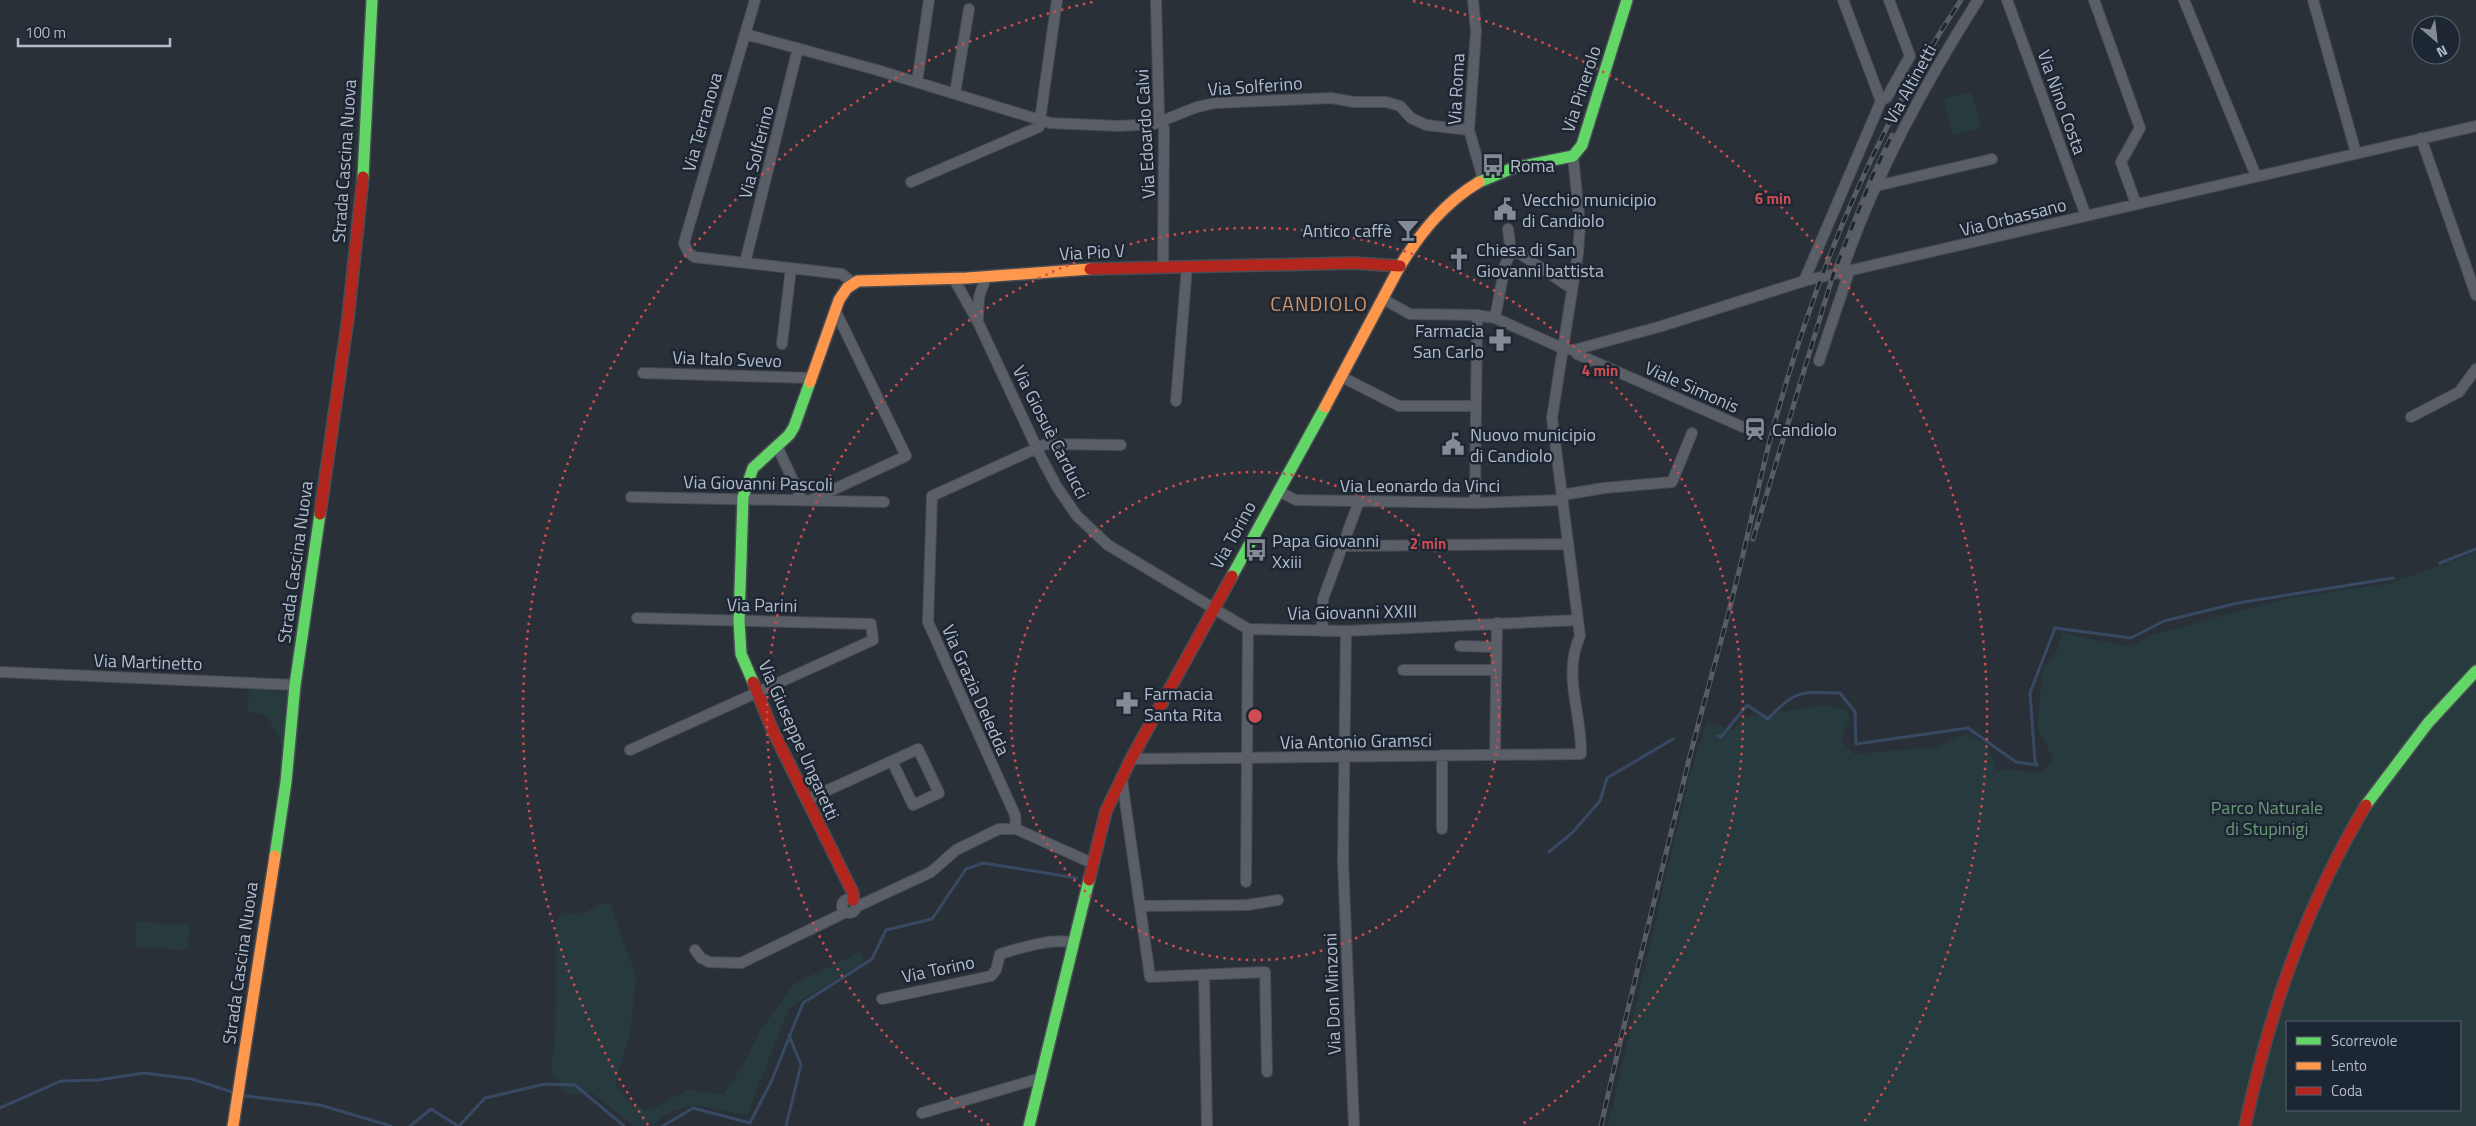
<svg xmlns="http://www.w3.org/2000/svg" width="2476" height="1126" font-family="'Titillium Web',sans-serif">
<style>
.green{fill:#273a3e;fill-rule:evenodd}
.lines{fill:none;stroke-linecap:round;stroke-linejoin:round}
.stream{stroke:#384963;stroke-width:3}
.street-casing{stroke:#484c53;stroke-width:12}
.fast-casing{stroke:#484c53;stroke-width:14}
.slow-casing{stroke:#484c53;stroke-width:14}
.jam-casing{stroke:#484c53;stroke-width:14}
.street{stroke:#5a5e66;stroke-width:10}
.fast{stroke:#63d668;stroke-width:11}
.slow{stroke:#ff974d;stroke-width:11}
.jam{stroke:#b3261e;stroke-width:11}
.rail-casing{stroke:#595d64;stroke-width:5}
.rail{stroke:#1d2633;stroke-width:3;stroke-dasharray:9;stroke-linecap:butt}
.ring{fill:none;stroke:#ce4d50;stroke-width:2.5;stroke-dasharray:2.5 5}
.labels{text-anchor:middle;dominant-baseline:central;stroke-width:5;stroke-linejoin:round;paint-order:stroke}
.street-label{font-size:18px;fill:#b4bcc9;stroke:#1d2633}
.poi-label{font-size:18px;fill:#b4bcc9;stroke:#1d2633;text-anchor:start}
.park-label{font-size:18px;fill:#6b9a76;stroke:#1d2633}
.quarter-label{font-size:20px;letter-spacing:1px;fill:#d59563;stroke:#1d2633}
.centre{fill:#ce4d50;stroke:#1d2633;stroke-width:2.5}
.ring-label{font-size:15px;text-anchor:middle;font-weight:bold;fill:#ce4d50;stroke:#1d2633;stroke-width:5;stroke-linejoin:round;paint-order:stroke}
</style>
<rect width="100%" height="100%" fill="#2a3038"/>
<path class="green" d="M1971 92 1982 128 1952 135 1944 98Z
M2476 552V1126H1608L1689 777 1707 722 1732 730 1743 718 1826 705 1844 709 1850 718 1841 740 1854 754 1937 747 1965 734 1986 742 1997 770 2044 772 2053 759 2037 727 2043 667 2055 656 2062 633 2130 647 2151 635 2290 598 2391 583ZM2287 1022H2460V1110H2287Z
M249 687 288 693 286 753 266 714 248 712Z
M609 901 636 976 630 1034 615 1085 633 1105 650 1110 688 1090 724 1094 742 1067 760 1031 794 984 861 951 865 961 789 1008 747 1115 696 1105 673 1110 651 1126H634L592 1093 566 1095 551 1069 555 1043 556 921 563 912 577 916Z
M137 922 190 925 188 950 135 947Z"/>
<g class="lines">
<path class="stream" d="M2440 563 2476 549
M1718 736 1721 737 1747 705 1768 719C1796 689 1801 692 1840 693L1855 712 1856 744 1968 728 2016 762 2037 765 2035 761 2030 693 2055 628 2131 638 2164 621 2238 603 2393 578
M1549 852 1572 833 1600 801 1607 778 1673 739
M246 1096 320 1105 391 1126
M0 1108 61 1081 98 1080 144 1073 192 1079 232 1092
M410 1126 431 1109 458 1126
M459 1126 485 1098 545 1084 575 1085 624 1126
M663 1126 693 1108 750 1123 772 1080 803 1003 872 959 886 930 932 919 966 869 983 863 1077 878
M786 1126 801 1065 789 1035"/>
<defs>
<path id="street" d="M755 0 684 243 688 252 694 257 842 274 853 283
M1156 0 1159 117 1164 128 1163 267
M1473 0 1476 31 1469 130 1483 179
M2007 0 2086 216
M2094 0 2140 128 2121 162 2136 204
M2184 0 2256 176
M2313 0 2356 153
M745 34 877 70 1050 123 1119 126 1154 124 1197 107 1215 103 1331 98 1354 102H1386L1400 106 1411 118 1426 125 1469 130
M917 82 929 0
M955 93 969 9
M1881 101 1887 97 1910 56 1889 0
M2421 138 2476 295
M911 182 1039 127 1057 0
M1876 186 1992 159
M1511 252 1519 253 1571 288
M745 263 798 48
M1841 274C1874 177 1923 86 1978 0
M954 279 978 322 1041 457 1057 487 1077 516 1108 545 1248 629 1346 631 1578 620
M1804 281 1881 101 1843 0
M1383 299 1410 314 1477 315 1495 318 1562 348 1574 350 1662 326 1804 281 2476 126
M1495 318 1505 265 1511 252 1508 229
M978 319 979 297 986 277
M782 344 791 268
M1574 350 1577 354 1743 427
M1819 361 1849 272
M643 373 810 378
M1342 377 1399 406H1475
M1176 401 1187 266
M2411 417 2459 392 2476 369
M777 446 802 500
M1278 491 1296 500 1475 503 1563 500
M1562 495 1604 488 1672 482 1692 433
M631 497 884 502
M811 500 906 456 835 310
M1475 503 1477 315
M1342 546 1568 544
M1322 631 1323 599 1359 501
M1346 631 1343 861 1354 1126
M1460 646 1496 647
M1403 670H1496
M0 672 295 685
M918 749 939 793 913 805 892 761Z
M630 750 873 640 871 624 637 618
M1442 755V829
M1495 755 1497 623
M1131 759 1581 754C1582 712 1562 676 1580 636L1552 418 1578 253 1580 225 1573 156
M1122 780 1150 977 1265 972 1267 1072
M806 800 892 761
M1016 829 1015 815 928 622 932 496 1046 444 1121 445
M1246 882 1248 629
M842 906a7 7 0 1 1 14 0a7 7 0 1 1-14 0Z
M1140 906 1247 905 1278 900
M856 907 931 872 956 850 999 829H1016L1092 863
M695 950 701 958 709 962 741 963 840 915 844 911
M1204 975 1207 1126
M882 999 991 976 996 970 1000 954C1020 948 1054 937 1074 943
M922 1113 1041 1078"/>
<path id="fast" d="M363 177 372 0
M1479 182 1513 168 1573 156 1582 145 1627 0
M1232 576 1325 407
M753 682 741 654 739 621 743 497 753 468 789 435 794 427 810 382
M2366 805 2428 723 2476 671
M275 856 286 782 295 685 320 514
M1029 1126 1089 880"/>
<path id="slow" d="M810 382 839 300 847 288 858 281 967 278 1090 269
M1325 407 1400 266C1421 232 1444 203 1479 182
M233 1126 275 856"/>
<path id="jam" d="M1090 269 1353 263 1400 266
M320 514 348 318 363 177
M753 682 772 729 853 893V900
M1089 880 1106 811 1131 759 1232 576
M2245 1126C2270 1010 2305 907 2366 805"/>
</defs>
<use href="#street" class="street-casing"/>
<use href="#fast" class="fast-casing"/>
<use href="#slow" class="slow-casing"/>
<use href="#jam" class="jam-casing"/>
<use href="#street" class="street"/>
<use href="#fast" class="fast"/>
<use href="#slow" class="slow"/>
<use href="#jam" class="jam"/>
<defs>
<path id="rail" d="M1753 539 1833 275 1872 177 1892 135
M1601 1126C1627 1008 1657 890 1686 772 1701 710 1720 649 1735 587 1748 537 1758 486 1771 436 1812 283 1873 132 1961 0"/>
</defs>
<use href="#rail" class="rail-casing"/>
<use href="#rail" class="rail"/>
</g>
<g class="ring">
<circle cx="1255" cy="716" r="244"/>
<path d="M989 1125A488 488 0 1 1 1521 1125"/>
<path d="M648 1125A732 732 0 0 1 1097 1M1413 1A732 732 0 0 1 1862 1125"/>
</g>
<defs>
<symbol id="bus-bare" viewBox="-9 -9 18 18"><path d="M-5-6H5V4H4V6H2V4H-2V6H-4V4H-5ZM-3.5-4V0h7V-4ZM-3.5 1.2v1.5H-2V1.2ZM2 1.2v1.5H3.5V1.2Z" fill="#848b96" stroke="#1d2633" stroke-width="2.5" paint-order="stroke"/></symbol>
<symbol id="civic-bare" viewBox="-9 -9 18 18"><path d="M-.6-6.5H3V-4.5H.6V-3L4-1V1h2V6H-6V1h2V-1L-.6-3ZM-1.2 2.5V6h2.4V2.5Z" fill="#848b96" stroke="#1d2633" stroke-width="2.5" paint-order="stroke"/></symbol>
<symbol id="bar-bare" viewBox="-9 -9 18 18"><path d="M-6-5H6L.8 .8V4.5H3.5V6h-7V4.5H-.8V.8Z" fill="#848b96" stroke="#1d2633" stroke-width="2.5" paint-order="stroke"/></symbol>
<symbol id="church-bare" viewBox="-9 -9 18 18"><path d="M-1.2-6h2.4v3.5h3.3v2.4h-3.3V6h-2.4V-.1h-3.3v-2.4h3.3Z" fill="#848b96" stroke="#1d2633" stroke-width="2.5" paint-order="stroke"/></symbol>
<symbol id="pharmacy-bare" viewBox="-9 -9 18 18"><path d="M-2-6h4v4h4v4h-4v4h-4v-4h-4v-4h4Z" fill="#848b96" stroke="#1d2633" stroke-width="2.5" paint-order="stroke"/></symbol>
<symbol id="station-bare" viewBox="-9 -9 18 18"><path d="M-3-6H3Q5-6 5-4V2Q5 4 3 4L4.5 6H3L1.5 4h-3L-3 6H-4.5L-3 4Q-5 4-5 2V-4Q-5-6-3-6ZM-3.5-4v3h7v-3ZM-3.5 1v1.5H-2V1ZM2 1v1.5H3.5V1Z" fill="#848b96" stroke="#1d2633" stroke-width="2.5" paint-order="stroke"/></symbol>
</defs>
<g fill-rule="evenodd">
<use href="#bus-bare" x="1477" y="149" width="32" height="32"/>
<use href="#civic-bare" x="1489" y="193" width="32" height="32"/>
<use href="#bar-bare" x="1392" y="214" width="32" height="32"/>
<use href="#church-bare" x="1443" y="243" width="32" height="32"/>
<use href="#pharmacy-bare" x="1484" y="324" width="32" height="32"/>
<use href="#station-bare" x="1739" y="413" width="32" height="32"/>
<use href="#civic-bare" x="1437" y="428" width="32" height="32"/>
<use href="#bus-bare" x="1240" y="534" width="32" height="32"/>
<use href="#pharmacy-bare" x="1111" y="687" width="32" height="32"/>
</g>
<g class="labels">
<g class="street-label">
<text transform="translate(1910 84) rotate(-61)">Via Altinetti</text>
<text transform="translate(1255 86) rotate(-4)">Via Solferino</text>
<text transform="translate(1456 89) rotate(-87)">Via Roma</text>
<text transform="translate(1581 89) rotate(-72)">Via Pinerolo</text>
<text transform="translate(2062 102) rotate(70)">Via Nino Costa</text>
<text transform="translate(702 122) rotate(-74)">Via Terranova</text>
<text transform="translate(1145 134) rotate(-93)">Via Edoardo Calvi</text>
<text transform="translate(756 152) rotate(-76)">Via Solferino</text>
<text transform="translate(344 161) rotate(-86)">Strada Cascina Nuova</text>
<text transform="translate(2013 217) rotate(-14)">Via Orbassano</text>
<text transform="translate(1092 252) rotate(-3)">Via Pio V</text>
<text transform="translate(727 359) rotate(2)">Via Italo Svevo</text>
<text transform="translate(1692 387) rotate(24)">Viale Simonis</text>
<text transform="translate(1051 432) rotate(63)">Via Giosuè Carducci</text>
<text transform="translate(758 483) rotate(1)">Via Giovanni Pascoli</text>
<text x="1420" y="485">Via Leonardo da Vinci</text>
<text transform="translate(1233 535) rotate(-61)">Via Torino</text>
<text transform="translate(295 562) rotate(-82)">Strada Cascina Nuova</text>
<text transform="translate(762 605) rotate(1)">Via Parini</text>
<text transform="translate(1352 612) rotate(-1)">Via Giovanni XXIII</text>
<text transform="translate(148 662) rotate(2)">Via Martinetto</text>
<text transform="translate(976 690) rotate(66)">Via Grazia Deledda</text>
<text transform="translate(799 740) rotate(66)">Via Giuseppe Ungaretti</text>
<text transform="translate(1356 741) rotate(-1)">Via Antonio Gramsci</text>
<text transform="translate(240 963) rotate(-82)">Strada Cascina Nuova</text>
<text transform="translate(938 969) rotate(-12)">Via Torino</text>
<text transform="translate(1332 994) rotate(-92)">Via Don Minzoni</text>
</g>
<g class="poi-label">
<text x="1510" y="165">Roma</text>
<text x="1522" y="199">Vecchio municipio<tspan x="1522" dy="21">di Candiolo</tspan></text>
<text x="1392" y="230" text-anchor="end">Antico caffè</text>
<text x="1476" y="249">Chiesa di San<tspan x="1476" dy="21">Giovanni battista</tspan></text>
<text x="1484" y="330" text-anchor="end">Farmacia<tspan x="1484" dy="21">San Carlo</tspan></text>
<text x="1772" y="429">Candiolo</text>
<text x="1470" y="434">Nuovo municipio<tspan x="1470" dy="21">di Candiolo</tspan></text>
<text x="1272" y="540">Papa Giovanni<tspan x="1272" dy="21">Xxiii</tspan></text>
<text x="1144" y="693">Farmacia<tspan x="1144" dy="21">Santa Rita</tspan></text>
</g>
<g class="park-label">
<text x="2267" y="807">Parco Naturale<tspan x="2267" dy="21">di Stupinigi</tspan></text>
</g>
<g class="quarter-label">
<text x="1319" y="303">CANDIOLO</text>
</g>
</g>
<circle cx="1255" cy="716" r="8" class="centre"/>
<g class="ring-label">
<text x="1773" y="204">6 min</text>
<text x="1600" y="376">4 min</text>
<text x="1428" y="549">2 min</text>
</g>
<rect x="2286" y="1021" width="175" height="90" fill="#1d2633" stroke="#59626f"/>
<rect x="2296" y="1037" width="25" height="8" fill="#63d668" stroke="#59626f"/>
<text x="2331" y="1046" font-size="15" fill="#b4bcc9">Scorrevole</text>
<rect x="2296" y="1062" width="25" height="8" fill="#ff974d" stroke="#59626f"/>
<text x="2331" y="1071" font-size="15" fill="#b4bcc9">Lento</text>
<rect x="2296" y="1087" width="25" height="8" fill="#b3261e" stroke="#59626f"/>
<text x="2331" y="1096" font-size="15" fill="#b4bcc9">Coda</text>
<g transform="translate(2436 40) rotate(152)"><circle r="24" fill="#1d2633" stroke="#59626f"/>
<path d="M0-4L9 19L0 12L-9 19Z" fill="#848b96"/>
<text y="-8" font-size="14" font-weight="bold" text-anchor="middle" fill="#b4bcc9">N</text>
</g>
<path d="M18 38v8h152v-8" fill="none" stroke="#b4bcc9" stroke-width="2.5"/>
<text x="25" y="38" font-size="15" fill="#b4bcc9" stroke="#1d2633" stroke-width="4" paint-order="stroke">100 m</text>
</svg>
